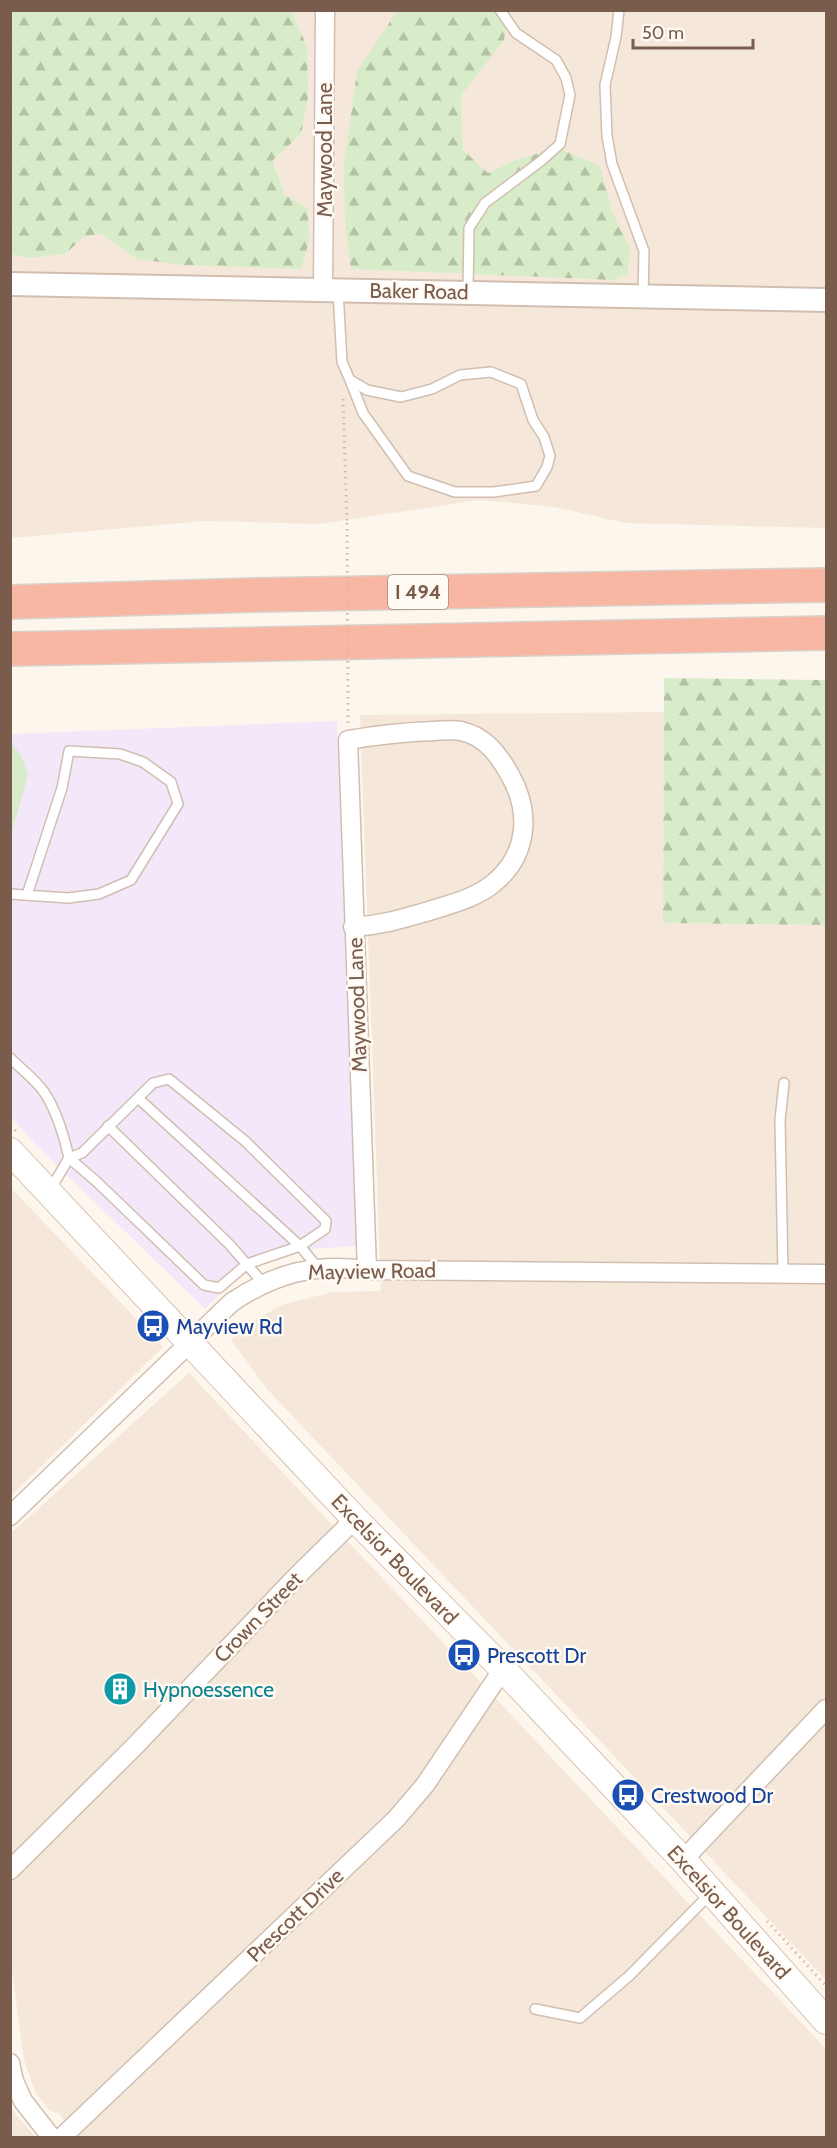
<svg xmlns="http://www.w3.org/2000/svg" width="837" height="2148" font-family="Cabin,sans-serif">
<style>
.residential{fill:#f5e8da}
.education{fill:#f3e8fa}
.forest{fill:url(#forest-firs)}
.green{fill:#d8ecc9}
.lines{fill:none;stroke-linecap:round;stroke-linejoin:round}
.service-casing{stroke:#d1beb0;stroke-width:12}
.minor-casing{stroke:#d1beb0;stroke-width:21}
.tertiary-casing{stroke:#d1beb0;stroke-width:26}
.secondary-casing{stroke:#d6c0b0;stroke-width:28}
.motorway-casing{stroke:#dad1cd;stroke-width:36}
.path{stroke:#d9b8a5;stroke-width:3;stroke-dasharray:1.5 4.5;stroke-linecap:butt}
.service{stroke:#fff;stroke-width:9}
.minor{stroke:#fff;stroke-width:18}
.tertiary{stroke:#fff;stroke-width:22}
.secondary{stroke:#fff;stroke-width:26}
.motorway{stroke:#f7b7a3;stroke-width:33}
.path-bridge{stroke:#d9b8a5;stroke-width:3;stroke-dasharray:1.5 4.5;stroke-linecap:butt}
.labels{text-anchor:middle;dominant-baseline:central;stroke-width:5;stroke-linejoin:round;paint-order:stroke}
.shield{fill:#fffaf3;stroke:#a28b7f;stroke-width:1.5}
.shield-label{font-size:20px;font-weight:bold;fill:#7a5c4d}
.street-label{font-size:21px;fill:#7a5c4d;stroke:#fffaf3}
.transit-label{font-size:21px;fill:#164399;stroke:#fffaf3;text-anchor:start}
.culture-label{font-size:21px;fill:#0d838f;stroke:#fffaf3;text-anchor:start}
</style>
<defs>
<pattern id="forest-firs" width="22" height="20" patternUnits="userSpaceOnUse" patternTransform="scale(1.5)"><rect width="22" height="20" fill="#d8ecc9"/><path d="M5 1l3.5 6h-7zM16 11l3.5 6h-7z" fill="#b4c2a5"/></pattern>
</defs>
<rect width="100%" height="100%" fill="#fdf6ec"/>
<path class="residential" d="M292 11H397L357 73 344 165 351 269 613 280 628 274 630 248 612 211 600 166 515 160 488 173 463 150 461 96 504 40 509 11H826V528L625 523 555 507 480 500 319 524 205 521 11 538V254L30 258 65 254 85 235 102 234 137 259 284 194 273 159 301 134 307 47Z
M664 712 663 923 826 925V1980L267 1389 231 1340 247 1324 284 1304 333 1292 381 1291 360 715Z
M11 1188 163 1347 11 1496Z
M189 1373 826 2049V2137H75L60 2114 49 2110 35 2092 24 2060 11 1964 10 1534Z
M10 2105 16 2115 36 2137H11Z"/>
<path class="education" d="M337 721 359 1246 310 1249 268 1261 232 1282 205 1309 35 1144 11 1117V734Z"/>
<path class="forest" d="M11 10 292 11 307 47 308 97 301 134 273 160 284 194 308 209 309 241 301 269 183 265 137 259 101 234 85 236 65 254 30 258 11 254Z
M397 11H509L504 40 461 96 463 150 488 173 515 160 558 148 600 166 612 211 630 248 628 274 613 280 351 269 345 223 344 165 357 72Z
M664 678 826 680V925L663 923Z"/>
<path class="green" d="M10 742 21 755 28 775 12 832H10Z"/>
<g class="lines">
<defs>
<path id="service" d="M619 10 616 37 605 85 607 136 612 164 644 251 643 296
M338 291 342 362 350 380 367 390 401 397 432 389 460 375 491 372 521 384 533 420 544 437 550 456 547 467 536 486 494 492H455L408 476 363 413 350 380
M468 292 469 228 485 203 541 161 560 144 570 95 566 78 556 60 516 33 500 10
M10 894 68 898 99 894 131 880 178 804 171 782 143 762 120 754 69 751 62 788 27 895
M10 1058C21 1069 35 1079 44 1092 57 1111 64 1136 69 1158L50 1190
M138 1098 300 1246 247 1264 219 1288 204 1285 97 1182 69 1158 82 1153 153 1083 169 1079 245 1141 326 1221 325 1229 300 1246 318 1268
M108 1126 230 1245 263 1283
M783 1274 780 1120 784 1083
M535 2009 580 2018 629 1976 711 1893"/>
<path id="minor" d="M323 289 325 10
M353 927C382 925 401 919 429 911 451 904 477 898 495 882 528 854 531 812 510 775 499 755 485 736 461 731 453 729 443 731 434 731 405 732 377 735 348 740L367 1270
M10 1516 232 1302C276 1273 314 1263 367 1270L826 1274
M683 1860 826 1709
M10 1870 134 1747 296 1577 355 1519
M10 2063 14 2081 23 2101 52 2138
M61 2138 396 1819 425 1785 503 1669"/>
<path id="tertiary" d="M10 284 826 300"/>
<path id="secondary" d="M10 1151 355 1519 503 1669 683 1860 826 2021"/>
<path id="motorway" d="M10 602 255 595 826 585
M10 649 826 633"/>
</defs>
<use href="#service" class="service-casing"/>
<use href="#minor" class="minor-casing"/>
<use href="#tertiary" class="tertiary-casing"/>
<use href="#secondary" class="secondary-casing"/>
<use href="#motorway" class="motorway-casing"/>
<path class="path" d="M343 399 347 523
M348 723V715
M10 1126 16 1131
M767 1921 826 1986"/>
<use href="#service" class="service"/>
<use href="#minor" class="minor"/>
<use href="#tertiary" class="tertiary"/>
<use href="#secondary" class="secondary"/>
<use href="#motorway" class="motorway"/>
<path class="path-bridge" d="M347 523 348 715"/>
</g>
<defs>
<symbol id="bus-disc" viewBox="-11 -11 22 22"><circle r="9.5" fill="#1a4fb4" stroke="#fffaf3"/><path d="M-5-6H5V4H4V6H2V4H-2V6H-4V4H-5ZM-3.5-4V0h7V-4ZM-3.5 1.2v1.5H-2V1.2ZM2 1.2v1.5H3.5V1.2Z" fill="#fff"/></symbol>
<symbol id="building-disc" viewBox="-11 -11 22 22"><circle r="9.5" fill="#0f9aa8" stroke="#fffaf3"/><path d="M-4-6H4V6H1V3H-1V6H-4ZM-2.5-4.3h1.7v1.8h-1.7ZM.8-4.3h1.7v1.8H.8ZM-2.5-1h1.7V.8h-1.7ZM.8-1h1.7V.8H.8Z" fill="#fff"/></symbol>
</defs>
<g fill-rule="evenodd">
<use href="#bus-disc" x="134" y="1307" width="38" height="38"/>
<use href="#bus-disc" x="445" y="1636" width="38" height="38"/>
<use href="#building-disc" x="101" y="1670" width="38" height="38"/>
<use href="#bus-disc" x="609" y="1776" width="38" height="38"/>
</g>
<g class="labels">
<rect class="shield" x="388" y="575" width="60" height="34" rx="4.5"/>
<g class="shield-label">
<text x="418" y="592">I 494</text>
</g>
<g class="street-label">
<text transform="translate(324 150) rotate(-90)">Maywood Lane</text>
<text transform="translate(419 291) rotate(1)">Baker Road</text>
<text transform="translate(357 1005) rotate(-92)">Maywood Lane</text>
<text transform="translate(372 1271) rotate(-1)">Mayview Road</text>
<text transform="translate(395 1559) rotate(46)">Excelsior Boulevard</text>
<text transform="translate(258 1617) rotate(-46)">Crown Street</text>
<text transform="translate(729 1912) rotate(48)">Excelsior Boulevard</text>
<text transform="translate(295 1915) rotate(-44)">Prescott Drive</text>
</g>
<g class="transit-label">
<text x="176" y="1326">Mayview Rd</text>
<text x="487" y="1655">Prescott Dr</text>
<text x="651" y="1795">Crestwood Dr</text>
</g>
<g class="culture-label">
<text x="143" y="1689">Hypnoessence</text>
</g>
</g>
<rect width="837" height="2148" fill="none" stroke="#7a5c4d" stroke-width="24"/>
<path d="M633 39v9h120v-9" fill="none" stroke="#7a5c4d" stroke-width="3"/>
<text x="642" y="39" font-size="18" fill="#7a5c4d" stroke="#fffaf3" stroke-width="4.5" paint-order="stroke">50 m</text>
</svg>
